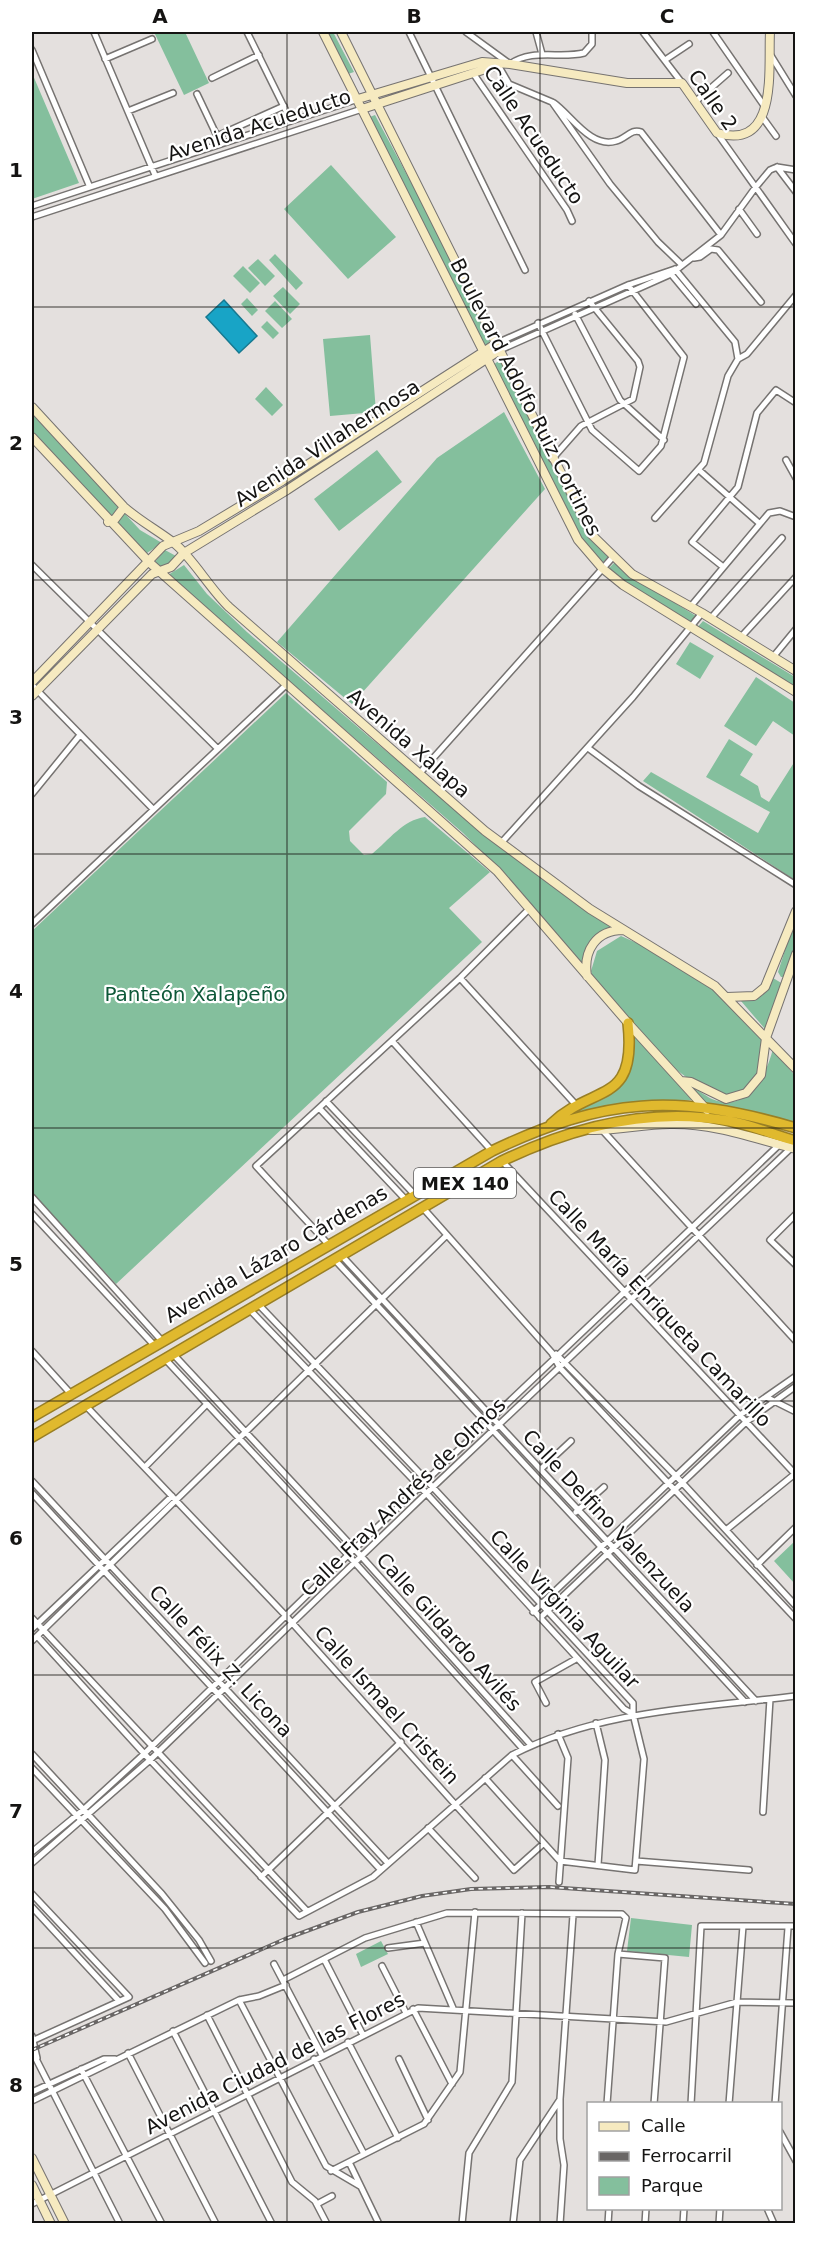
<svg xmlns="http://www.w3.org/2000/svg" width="827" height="2255" font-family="'DejaVu Sans',sans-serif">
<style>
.green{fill:#84bf9d}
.water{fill:#18a4c6;stroke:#177990;stroke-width:1.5}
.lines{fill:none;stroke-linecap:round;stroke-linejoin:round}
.street-casing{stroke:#767371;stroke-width:8}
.secondary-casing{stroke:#767371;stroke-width:10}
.highway-casing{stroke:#997f25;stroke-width:12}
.street{stroke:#fff;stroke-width:5}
.secondary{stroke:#f6eac0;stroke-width:8}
.highway{stroke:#e0b92e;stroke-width:9}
.rail-casing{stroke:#696665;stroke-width:4}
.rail{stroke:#fff;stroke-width:1.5;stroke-dasharray:4.5;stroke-linecap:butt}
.grid{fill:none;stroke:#151413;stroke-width:1.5;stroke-opacity:0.55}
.labels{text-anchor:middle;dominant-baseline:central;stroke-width:4.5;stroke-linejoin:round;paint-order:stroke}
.shield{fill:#fff;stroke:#5b5a5a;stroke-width:1.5}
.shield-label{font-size:18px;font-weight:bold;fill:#151413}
.street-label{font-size:20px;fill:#151413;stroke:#fff}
.park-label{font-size:20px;fill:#0d5838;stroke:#fff}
.neatline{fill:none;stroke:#151413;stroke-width:2}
.grid-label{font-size:20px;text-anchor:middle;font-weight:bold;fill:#151413}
</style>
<rect width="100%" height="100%" fill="#e4e0de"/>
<path class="green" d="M154 32H185L209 83 184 95Z
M326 32H333L354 72 348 74Z
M32 73 79 183 32 199Z
M375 115 431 220 491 344 484 347 367 118Z
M331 165 396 237 348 279 284 209Z
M275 254 303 283 296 290 269 260Z
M258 259 275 276 265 286 248 268Z
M243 266 260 283 250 293 233 276Z
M283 287 300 304 290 314 273 296Z
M247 298 258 310 252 316 241 304Z
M275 301 292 319 282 328 265 311Z
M267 321 279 333 273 339 261 327Z
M370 335 376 412 330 416 323 339Z
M500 360 587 533 608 557 600 565 580 537 493 365Z
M266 387 283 405 272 416 255 399Z
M504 412 545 489 352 704 277 642 437 458Z
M32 414 140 530 162 543 144 555 32 433Z
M377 450 402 482 339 531 314 499Z
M165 550 176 556 162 570 154 563Z
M615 562 635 578 696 616 688 625 629 587 608 569Z
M184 565 207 594 247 632 367 735 471 822 612 927C594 935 587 945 583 964L505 875 463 833 168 575Z
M703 621 795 677V690L696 629Z
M690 642 714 656 700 679 676 664Z
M756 677 795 703V736L773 721 756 746 724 726Z
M286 693 387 782 386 794 349 831 350 841 364 855 372 854C389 840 403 820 425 817L490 872 449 908 482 942 116 1284 32 1192V931Z
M729 739 753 754 740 775 758 786 761 797 769 802 795 761V880L643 781 651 772 758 833 770 812 706 777Z
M795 919V949L786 977H781L778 972Z
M621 936 657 952 721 993 765 1038C763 1047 763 1057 760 1066 758 1073 753 1080 748 1085 707 1128 619 1009 594 981L591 971 597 951Z
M773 978 783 984 765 1029 741 1001C757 999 764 991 773 978Z
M634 1035 692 1100 615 1104 576 1112C611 1092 636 1080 634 1035Z
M773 1049 795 1076V1127L710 1107 687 1086C696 1088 704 1095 712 1099 747 1114 766 1076 773 1049Z
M795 1541V1584L774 1561Z
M631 1918 692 1925 689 1957 627 1951Z
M381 1941 388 1954 361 1967 356 1954Z"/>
<path class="water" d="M224 300 257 336 239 353 206 317Z"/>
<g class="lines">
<defs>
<path id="street" d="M94 32 155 175
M247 32 291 121
M409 32 525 270
M466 32 510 64C532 48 560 59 584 53L592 44V32
M536 32 542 54
M643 32 682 83
M713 32 765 107
M32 50 89 185
M770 54 796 96
M105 59 152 39
M665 60 689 44
M498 65 509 84 552 102 610 184 658 242 682 265
M473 73 567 210 572 221
M212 78 259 55
M197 94 217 136 284 106
M695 102 728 73
M554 103C571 115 591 149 616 141 626 139 631 128 641 132L721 235
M128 111 173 93
M763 118 776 136
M717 133 796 244
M777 167 796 192
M777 167 796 170
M32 206 358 99
M739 209 757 234
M32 217 362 109
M694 258 700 257 711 249 718 250 761 302
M675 269 735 342 738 359
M671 274 696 304
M575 314 620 400 664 440
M538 323 592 430 639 471 661 446 684 357 628 285
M497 343 628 285 675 269
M500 350 671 274 721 235 755 188 770 170 777 167
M552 459 581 426 633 399 640 367 638 361 589 301
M786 460 796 478
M699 470 759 523
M655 518 704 463 728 376 738 359 747 354 796 295
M32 565 218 749
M722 566 692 542 738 487 757 413 776 390 796 403
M691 606 769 513 780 511 796 517
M711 618 782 538
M741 637 796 577
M773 657 796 629
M32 685 153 809
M588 748 639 786 796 885
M419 774 612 558
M32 794 80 735
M502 842 633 697 702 613
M32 924 287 684
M460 978 577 1106
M392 1041 492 1151
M326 1101 415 1195
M319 1108 406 1200
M603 1131 796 1341
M502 1161 796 1475
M32 1197 162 1341
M423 1208 552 1353 560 1368 796 1619
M32 1214 154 1345
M796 1214 770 1240 796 1265
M328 1244 256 1166 460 978 530 908
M342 1256 756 1701
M335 1260 745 1702
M259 1305 427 1481 633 1703V1714L644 1759 635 1870 560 1861 485 1778
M250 1310 426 1493 624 1709 633 1714
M32 1351 71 1394
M556 1354 677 1477 796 1606
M174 1355 361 1556 531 1745
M166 1360 348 1555 523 1749
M768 1398 796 1412
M86 1406 286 1616 514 1870 543 1844
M145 1467 207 1404
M541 1469 571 1441
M32 1481 387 1862
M32 1493 380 1869
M576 1512 604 1487
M726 1530 796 1473
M757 1565 796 1527
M533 1612 740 1415 796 1376
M32 1618 307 1911
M540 1618 746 1422 796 1386
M32 1629 172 1496
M37 1636 150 1760 299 1916 373 1877 512 1755C600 1710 698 1708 796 1696
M32 1641 447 1235
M546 1703 535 1682 576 1659
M596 1723 605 1760 598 1865
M558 1734 568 1758 559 1882
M32 1754 162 1894 199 1940 211 1961
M512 1755 558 1806
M32 1768 165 1909 205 1963
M763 1812 770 1699
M428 1828 475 1878
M32 1852 83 1810 144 1754 348 1555 780 1144
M636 1861 749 1870
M32 1863 150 1760 433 1487 791 1148
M261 1877 401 1742
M32 1894 129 1997 32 2041
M32 1907 119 2001
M416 1922 453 2008
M388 1948 425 1943
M618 1954 665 1958 654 2104
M324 1959 363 2035
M274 1964 322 2055
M382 1966 406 2013
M283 1980 365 1938 447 1913 622 1914 626 1918 618 1954 607 2104
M239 2000 326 2166 360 2186
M413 2009 452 2084
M207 2015 292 2182 315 2201 327 2224
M173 2031 272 2224
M32 2036 37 2058
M348 2042 398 2138
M32 2051 120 2224
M128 2053 216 2224
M314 2059 364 2154
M399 2059 428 2120
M81 2069 162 2224
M32 2092 104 2059H115
M32 2101 239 2000 259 1996 286 1985
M691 2104 701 1926H796
M729 2104 743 1926
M775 2104 788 1928
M780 2132 796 2161
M349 2162 379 2224
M331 2171 424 2124 460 2072 475 1912
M32 2204 418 2008 666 2022 737 2002 796 2003
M317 2204 332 2196
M767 2208 774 2224
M462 2224 469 2153 512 2082 522 1913
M513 2224 520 2160 559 2101
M560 2224 564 2165 560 2139V2099L573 1915
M608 2224 609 2208
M645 2224 646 2208
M683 2224 684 2208
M719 2224 720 2208"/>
<path id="secondary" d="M323 32 578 540 602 568 623 585 796 692
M341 32 592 535 632 574 702 613 796 671
M358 99 482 62 510 64 627 83H682L717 133C779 151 768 69 770 32
M362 109 498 65
M32 407 124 507C140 521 157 530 174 543 192 557 210 589 229 607L485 831 590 909 715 986 796 1069
M32 437 150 563 497 871 628 1023 707 1110
M108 522 115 519 124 507
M32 682 163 546 199 531 282 481 497 343
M32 696 152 574 171 567 184 553 287 490 500 350
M587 976C583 951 596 930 623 930
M727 997 754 996 765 987 796 911
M681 1081 691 1082 726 1099 746 1093 761 1075 766 1038 796 954
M591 1130C618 1131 646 1123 674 1124 717 1124 755 1139 796 1149
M32 2158 65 2224
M32 2185 51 2224"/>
<path id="highway" d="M551 1124C594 1083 637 1106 628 1023
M32 1417 492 1151C604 1097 677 1093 796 1128
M32 1437 502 1161C572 1127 651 1107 729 1121 752 1125 773 1135 796 1141"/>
</defs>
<use href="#street" class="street-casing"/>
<use href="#secondary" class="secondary-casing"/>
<use href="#highway" class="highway-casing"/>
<use href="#street" class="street"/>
<use href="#secondary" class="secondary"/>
<use href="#highway" class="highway"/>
<defs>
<path id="rail" d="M32 2050 285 1939 358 1912 422 1896 471 1889 549 1887 796 1904"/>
</defs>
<use href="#rail" class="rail-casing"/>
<use href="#rail" class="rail"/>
</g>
<path class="grid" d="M287 32V2224M540 32V2224M32 307H796M32 580H796M32 854H796M32 1128H796M32 1401H796M32 1675H796M32 1948H796"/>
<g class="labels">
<rect class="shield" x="414" y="1168" width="102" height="30" rx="4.5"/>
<g class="shield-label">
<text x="465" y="1183">MEX 140</text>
</g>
<g class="street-label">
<text transform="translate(713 100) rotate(55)">Calle 2</text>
<text transform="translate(259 125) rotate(-18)">Avenida Acueducto</text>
<text transform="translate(534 135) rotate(56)">Calle Acueducto</text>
<text transform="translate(526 397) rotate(63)">Boulevard Adolfo Ruiz Cortines</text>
<text transform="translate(327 443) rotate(-33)">Avenida Villahermosa</text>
<text transform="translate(409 743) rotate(41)">Avenida Xalapa</text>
<text transform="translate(276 1254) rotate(-30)">Avenida Lázaro Cárdenas</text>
<text transform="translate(660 1308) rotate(47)">Calle María Enriqueta Camarillo</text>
<text transform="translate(403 1497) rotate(-44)">Calle Fray Andrés de Olmos</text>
<text transform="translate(609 1521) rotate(47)">Calle Delfino Valenzuela</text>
<text transform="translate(565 1609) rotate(47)">Calle Virginia Aguilar</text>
<text transform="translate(449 1632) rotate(48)">Calle Gildardo Avilés</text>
<text transform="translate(221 1661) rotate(47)">Calle Félix Z. Licona</text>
<text transform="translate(387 1705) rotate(48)">Calle Ismael Cristein</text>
<text transform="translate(275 2063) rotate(-27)">Avenida Ciudad de las Flores</text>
</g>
<g class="park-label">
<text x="195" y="994">Panteón Xalapeño</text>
</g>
</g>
<rect width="827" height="2255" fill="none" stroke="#ffffff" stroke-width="66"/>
<rect x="587" y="2102" width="195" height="108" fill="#ffffff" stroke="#a1a1a1" stroke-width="1.5"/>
<rect x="599" y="2122" width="30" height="9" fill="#f6eac0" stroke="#a1a1a1" stroke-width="1.5"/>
<text x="641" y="2132" font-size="18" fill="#151413">Calle</text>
<rect x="599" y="2152" width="30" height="9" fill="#696665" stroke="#a1a1a1" stroke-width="1.5"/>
<text x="641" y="2162" font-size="18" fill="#151413">Ferrocarril</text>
<rect x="599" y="2177" width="30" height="18" fill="#84bf9d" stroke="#a1a1a1" stroke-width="1.5"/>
<text x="641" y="2192" font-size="18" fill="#151413">Parque</text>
<rect x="33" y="33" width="761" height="2189" class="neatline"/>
<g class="grid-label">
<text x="160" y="23">A</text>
<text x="414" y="23">B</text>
<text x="667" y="23">C</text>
<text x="16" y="177">1</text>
<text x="16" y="450">2</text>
<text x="16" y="724">3</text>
<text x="16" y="998">4</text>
<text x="16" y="1271">5</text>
<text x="16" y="1545">6</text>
<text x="16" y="1818">7</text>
<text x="16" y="2092">8</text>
</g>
</svg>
